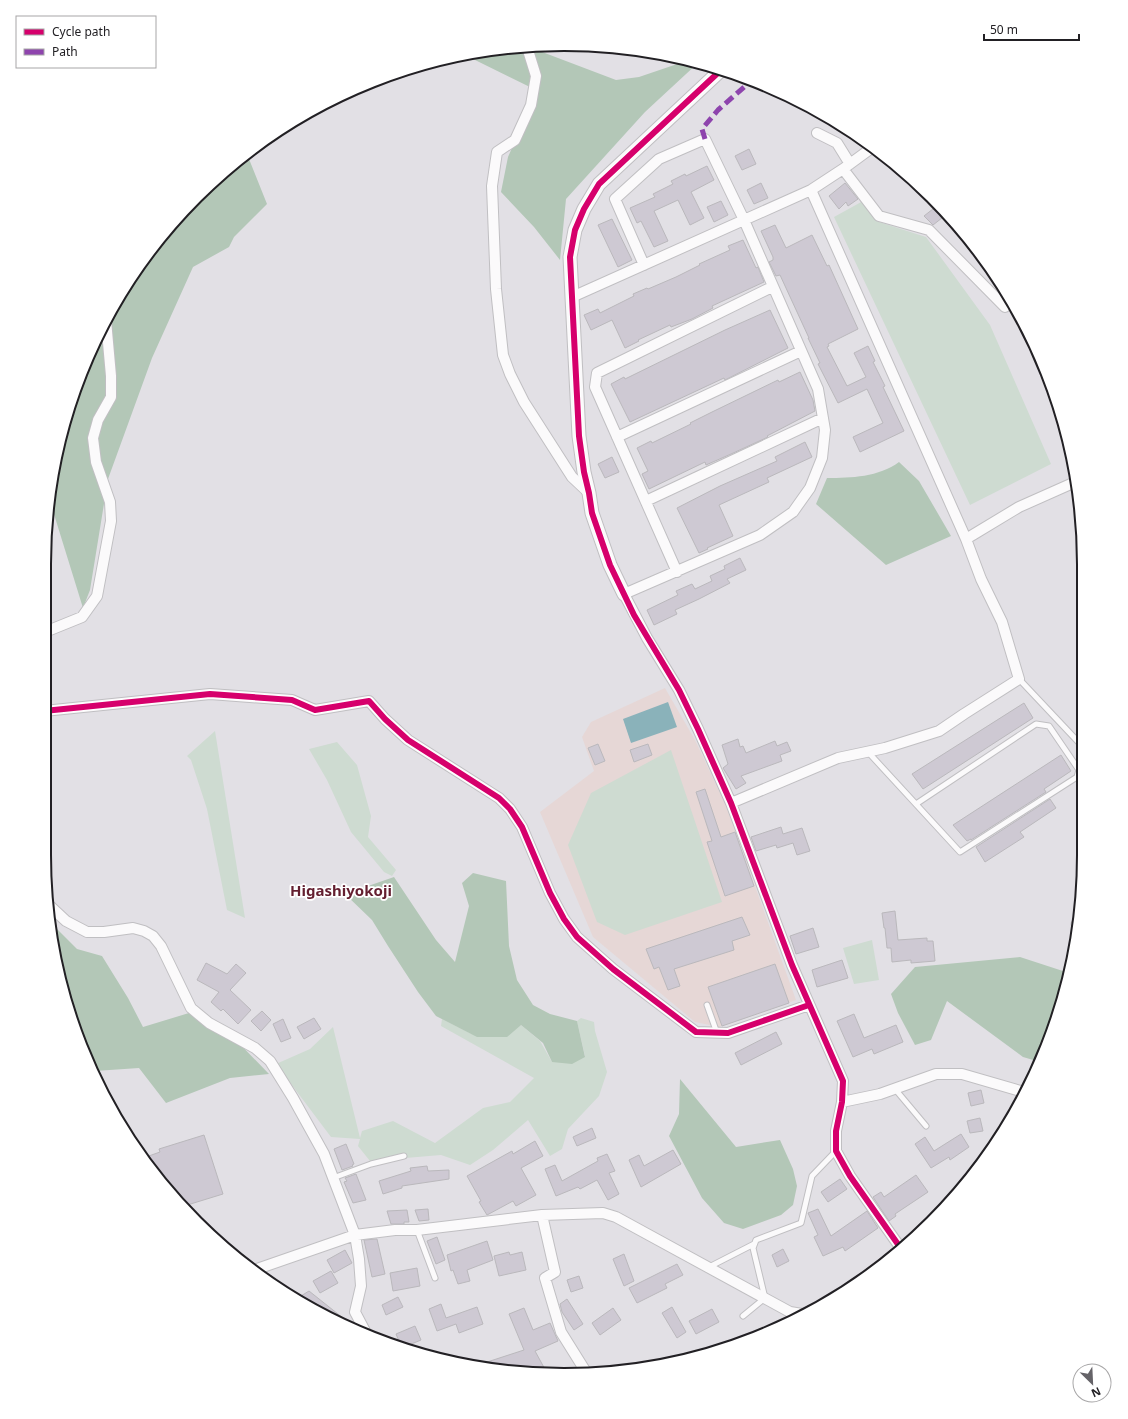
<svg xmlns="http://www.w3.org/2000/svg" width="1128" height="1419" font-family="'Noto Sans',sans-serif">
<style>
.education{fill:#e6d7d6}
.green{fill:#cedbd1}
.forest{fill:#b3c7b7}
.water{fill:#8ab2ba}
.building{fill:#cec9d3;stroke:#bab8bc}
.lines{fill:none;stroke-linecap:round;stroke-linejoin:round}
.service-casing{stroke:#c0bfc2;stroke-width:7}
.minor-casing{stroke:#c0bfc2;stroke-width:12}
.tertiary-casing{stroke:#c0bfc2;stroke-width:15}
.service{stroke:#fbfafb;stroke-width:5}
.minor{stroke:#fbfafb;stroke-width:10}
.tertiary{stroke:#fbfafb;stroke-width:13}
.quiet{stroke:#8e44ad;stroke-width:5;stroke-dasharray:10 5;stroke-linecap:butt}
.cycleway-casing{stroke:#fff;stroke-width:8}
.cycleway{stroke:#d6006c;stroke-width:6}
.labels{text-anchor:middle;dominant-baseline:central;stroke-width:3.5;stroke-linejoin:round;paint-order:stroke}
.quarter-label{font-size:15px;font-weight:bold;fill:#631e2f;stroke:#fff}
.rim{fill:none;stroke:#222024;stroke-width:2}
</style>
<rect width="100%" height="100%" fill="#e2e0e5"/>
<path class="education" d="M665 688 695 740 726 806 796 1000 719 1027 695 1022 593 937 540 812 594 771 582 737 591 722Z"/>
<path class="green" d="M863 201 879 222 926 237 990 325 1051 464 970 505 834 217Z
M215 731 245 918 227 910 207 809 191 760 187 756Z
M337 742 357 765 371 816 368 837 396 870 392 876 384 872 351 832 327 780 309 749Z
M671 750 722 902 625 935 597 922 568 845 591 793Z
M872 940 879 980 854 984 843 948Z
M581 1018 594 1022 595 1031 607 1072 599 1096 568 1129 562 1149 550 1156 528 1120 493 1150 470 1165 441 1155 370 1161 358 1146 360 1139 331 1137 276 1064 310 1049 333 1027 360 1138 362 1131 393 1121 435 1143 483 1108 510 1102 534 1078 441 1026 442 1019 472 1034 521 1025 540 1041 552 1062 585 1056 577 1021Z"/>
<path class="forest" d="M529 47 616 80 639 77 689 60 699 62 645 112 566 199 560 260 534 227 501 192 508 157 531 105 534 89 471 58 447 60 496 48Z
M247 154 267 204 234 237 229 247 193 267 152 358 108 479 90 590 83 608 53 511 50 505 72 397 114 304 173 221 221 173Z
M899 462 919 481 951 536 886 565 816 504 827 478C851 478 879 477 899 462Z
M473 873 506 881 509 946 517 980 533 1005 550 1014 577 1021 585 1057 572 1064 552 1062 543 1043 521 1025 507 1037H477L436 1016 418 992 388 946 372 920 345 894 394 877 436 940 455 962 469 906 462 883Z
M53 925 77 949 102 956 128 998 143 1027 189 1013 233 1037 269 1074 230 1078 166 1103 139 1068 95 1071 62 989Z
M1020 957 1069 973 1044 1054 1040 1062 1023 1057 947 1001 931 1040 915 1045 898 1013 891 994 915 967Z
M680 1079 736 1147 780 1140 793 1169 797 1186 793 1205 781 1215 743 1229 724 1223 702 1198 669 1136 679 1114Z"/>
<path class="water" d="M668 702 677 727 631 743 623 719Z"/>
<path class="building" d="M749 149 756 164 742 170 735 156Z
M707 166 714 180 691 192 704 218 690 225 678 200 654 211 668 241 654 247 641 221 637 223 630 208 655 197 653 194 673 184 671 181 685 174 686 176Z
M761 183 768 198 754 204 747 190Z
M845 183 858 199 848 206 846 202 839 209 829 196Z
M721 201 728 215 714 222 707 207Z
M938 205 947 214 933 225 924 216Z
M612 219 632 260 618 267 598 225Z
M775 225 786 248 812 235 827 266 829 265 858 329 828 344 829 346 827 347 847 386 866 377 854 353 868 346 875 361 873 362 885 386 883 387 904 431 860 452 853 437 883 423 867 389 838 403 818 364 820 363 808 338H809L780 275 776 276 769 262 773 260V257L761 231Z
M743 240 756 268 758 267 764 282 712 306 713 308 692 319 671 327 670 325 638 340 639 341 625 348 612 320 591 330 584 315 598 309 600 313 634 296 633 294 647 288 648 289 676 277 700 265 699 264 730 250 728 246Z
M770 310 788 348 725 380 724 378 630 422 611 384 624 377 625 379 725 330Z
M800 372 813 400 815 411 767 436 768 437 731 454 706 465 705 462 649 489 642 474 648 471 637 448 651 441 652 443 691 424 690 423 712 412 778 380 779 382Z
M805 442 812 457 767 478 769 482 719 505 733 536 707 548 708 549 699 553 677 508 720 486 777 461 775 457Z
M612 457 619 472 605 478 598 464Z
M740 558 746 570 727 579 730 583 699 599 675 610 677 614 654 625 647 610 678 595 676 591 692 584 695 589 712 581 710 576 725 569 724 566Z
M1024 703 1033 718 923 789 912 774Z
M738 739 740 747 743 746 746 753 775 741 777 746 787 742 791 751 780 755 782 761 741 776 746 783 736 789 723 768 728 764 722 745Z
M598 744 605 761 595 765 588 748Z
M648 744 652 755 634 762 630 750Z
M1061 755 1071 771 1044 789 1046 792 971 840V839L967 841 953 825Z
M705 789 721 837 735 832 754 886 725 896 707 842 712 841 696 792Z
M1050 799 1056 808 1020 832 1024 837 985 862 976 847Z
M781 827 783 834 802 828 810 851 797 855 793 843 777 848 776 845 756 851 751 837Z
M895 911 898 940 927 938V941H933L935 961 911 963V960L892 962 891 948H887L885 928H884L882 913Z
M742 917 750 935 732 941 734 950 674 969 680 986 668 990 659 967 654 969 646 949Z
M813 928 819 947 796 954 790 936Z
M842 960 848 978 817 987 812 970Z
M206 963 227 974 236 964 246 973 230 990 251 1010 238 1024 223 1009 221 1011 211 1002 219 992 197 980Z
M775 964 789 1003 722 1026 708 987Z
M262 1011 271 1020 261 1031 251 1021Z
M854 1014 864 1038 896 1025 903 1042 874 1054 872 1049 853 1057 837 1021Z
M314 1018 321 1029 304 1039 297 1027Z
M283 1019 291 1038 281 1042 273 1024Z
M776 1032 782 1044 741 1065 735 1053Z
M981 1090 984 1103 971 1106 968 1093Z
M980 1118 983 1131 970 1133 967 1121Z
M592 1128 596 1138 577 1146 573 1137Z
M961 1134 969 1147 950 1160 949 1157 931 1168 915 1144 925 1137 934 1151Z
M204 1135 223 1194 184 1206 146 1157 160 1152 159 1149Z
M535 1141 543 1156 521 1168 536 1195 516 1206 513 1201 487 1215 479 1202 481 1201 467 1176 512 1151 513 1154Z
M346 1144 354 1164 352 1165 353 1166 342 1170 334 1149Z
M673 1150 681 1164 641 1187 629 1160 639 1155 644 1166Z
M607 1154 615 1171 609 1173 619 1194 608 1200 597 1180 580 1189 578 1187 556 1196 545 1169 555 1165 562 1181 598 1161 597 1158Z
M427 1166 428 1171 449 1170V1179L402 1186V1188L383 1194 379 1181 411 1171 410 1168Z
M356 1174 366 1200 353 1203 344 1182 347 1181 345 1178Z
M916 1175 928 1192 895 1214 896 1216 889 1221 873 1197 881 1192 884 1197Z
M840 1179 847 1189 828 1202 821 1192Z
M428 1209 429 1220 419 1221 415 1210Z
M818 1209 831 1236 867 1211 878 1228 845 1251 843 1247 823 1256 814 1237 818 1235 808 1213Z
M407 1210 409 1222H404V1224H391L387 1211Z
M437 1237 445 1260 436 1264 427 1241Z
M377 1239 385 1274 372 1277 364 1240Z
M487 1241 493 1260 467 1270 470 1281 458 1284 453 1270 451 1271 447 1255Z
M783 1249 789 1261 777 1267 772 1255Z
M345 1250 352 1263 334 1273 327 1260Z
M509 1252 510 1255 522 1252 526 1270 499 1276 494 1256Z
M624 1254 634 1281 624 1286 613 1259Z
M677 1264 683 1275 665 1284 667 1288 637 1303 629 1288Z
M417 1268 420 1286 393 1291 390 1273Z
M331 1271 338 1283 320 1293 313 1281Z
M579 1276 583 1288 571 1292 567 1280Z
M309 1291 343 1318 341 1321 304 1305 296 1299Z
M398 1297 403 1307 386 1315 382 1305Z
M567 1299 583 1324 574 1330 562 1312 560 1304Z
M441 1304 446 1318 477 1307 483 1324 459 1333 456 1324 437 1331 429 1309Z
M672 1307 686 1332 677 1338 662 1313Z
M524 1308 533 1330 550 1323 558 1341 535 1351 547 1373 481 1364 524 1350 509 1314Z
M613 1308 621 1320 600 1335 592 1323Z
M712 1309 719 1322 696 1334 689 1321Z
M415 1326 421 1340 404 1347 401 1346 396 1334Z"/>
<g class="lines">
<defs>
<path id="service" d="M1019 679 1084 748
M868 752 960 852 1077 777 1079 770 1049 726 1036 724 916 804
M1074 924H1077
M707 1005 717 1033
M895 1089 926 1126
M333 1178 371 1164 404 1156
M417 1230 435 1278
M709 1267 754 1244
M743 1316 765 1298 753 1248 756 1240 801 1223 812 1176 836 1151"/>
<path id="minor" d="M527 47 536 76 531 105 515 140 497 152 492 186 496 289 503 355 510 374 524 402 572 477 589 493
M817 133 837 143 850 164
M843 169 879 216 929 230 1005 307
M644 265 615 199 659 159 705 139 744 220 818 389 825 430 822 458 810 488 793 512 760 535 624 594 647 638 679 690 698 729 731 803 792 965 843 1081 842 1102 836 1131V1151L850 1176 902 1250
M572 297 811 190 843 169 873 147
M617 437 801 351
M646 501 823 418
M966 539 1019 507 1073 483
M677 572 595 387 597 373 772 287
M45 632 82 617 97 596 111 521 110 502 96 462 93 438 98 420 111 397V376L106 320
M44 711 210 694 292 700 315 710 369 701 385 719 408 740 499 798 510 809 522 827 550 893 564 919 577 937 613 969 696 1032 728 1033 809 1005
M731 803 838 758 885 748 939 731 964 714 1019 679 1002 622 981 579 966 539 811 190
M51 907 66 921 87 932H104L133 928 144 931 153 936 161 946 191 1008 209 1023 255 1048 270 1061 293 1098 324 1154 355 1235 359 1259 361 1286 355 1312 365 1331
M842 1102 880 1094 936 1074H962L1024 1092
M542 1215 555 1272 545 1278 561 1332 586 1372
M257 1269 355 1235 395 1230H417L542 1215 603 1213 616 1217 790 1312 802 1314"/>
<path id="tertiary" d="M624 594 610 565 592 513 589 493 584 472 579 436 570 257 575 230 584 209 599 184 721 70"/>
</defs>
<use href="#service" class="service-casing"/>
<use href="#minor" class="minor-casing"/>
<use href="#tertiary" class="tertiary-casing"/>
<use href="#service" class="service"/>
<use href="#minor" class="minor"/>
<use href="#tertiary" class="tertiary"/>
<path class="quiet" d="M705 139 702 129 718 110 751 81"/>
<defs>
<path id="cycleway" d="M721 70 599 184 584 209 575 230 570 257 579 436 584 472 589 493 592 513 610 565 634 615 679 690 698 729 731 803 792 965 843 1081 842 1102 836 1131V1151L850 1176 902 1250
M44 711 210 694 292 700 315 710 369 701 385 719 408 740 499 798 510 809 522 827 550 893 564 919 577 937 613 969 696 1032 728 1033 809 1005"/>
</defs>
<use href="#cycleway" class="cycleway-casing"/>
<use href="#cycleway" class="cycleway"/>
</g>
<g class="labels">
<g class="quarter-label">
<text x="341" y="890">Higashiyokoji</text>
</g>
</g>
<path d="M0 0H1128V1419H0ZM564 51H564A513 513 0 0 1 1077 564V855A513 513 0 0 1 564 1368H564A513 513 0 0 1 51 855V564A513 513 0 0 1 564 51Z" fill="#fff" fill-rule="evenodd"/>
<path class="rim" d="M564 51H564A513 513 0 0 1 1077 564V855A513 513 0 0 1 564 1368H564A513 513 0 0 1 51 855V564A513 513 0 0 1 564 51Z"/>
<rect x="16" y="16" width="140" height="52" fill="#ffffff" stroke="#a7a6a7"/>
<rect x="24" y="29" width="20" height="6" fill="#d6006c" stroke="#a7a6a7"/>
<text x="52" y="36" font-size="12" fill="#222024">Cycle path</text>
<rect x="24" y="49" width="20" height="6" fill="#8e44ad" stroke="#a7a6a7"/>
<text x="52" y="56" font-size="12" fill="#222024">Path</text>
<g transform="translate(1092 1383) rotate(156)"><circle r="19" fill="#ffffff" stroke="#a7a6a7"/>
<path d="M0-3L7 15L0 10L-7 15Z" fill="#656368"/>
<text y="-6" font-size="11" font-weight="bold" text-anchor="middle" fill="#222024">N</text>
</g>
<path d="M984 34v6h95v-6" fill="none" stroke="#222024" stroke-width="2"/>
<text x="990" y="34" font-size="12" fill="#222024" stroke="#ffffff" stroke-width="3" paint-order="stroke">50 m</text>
</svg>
